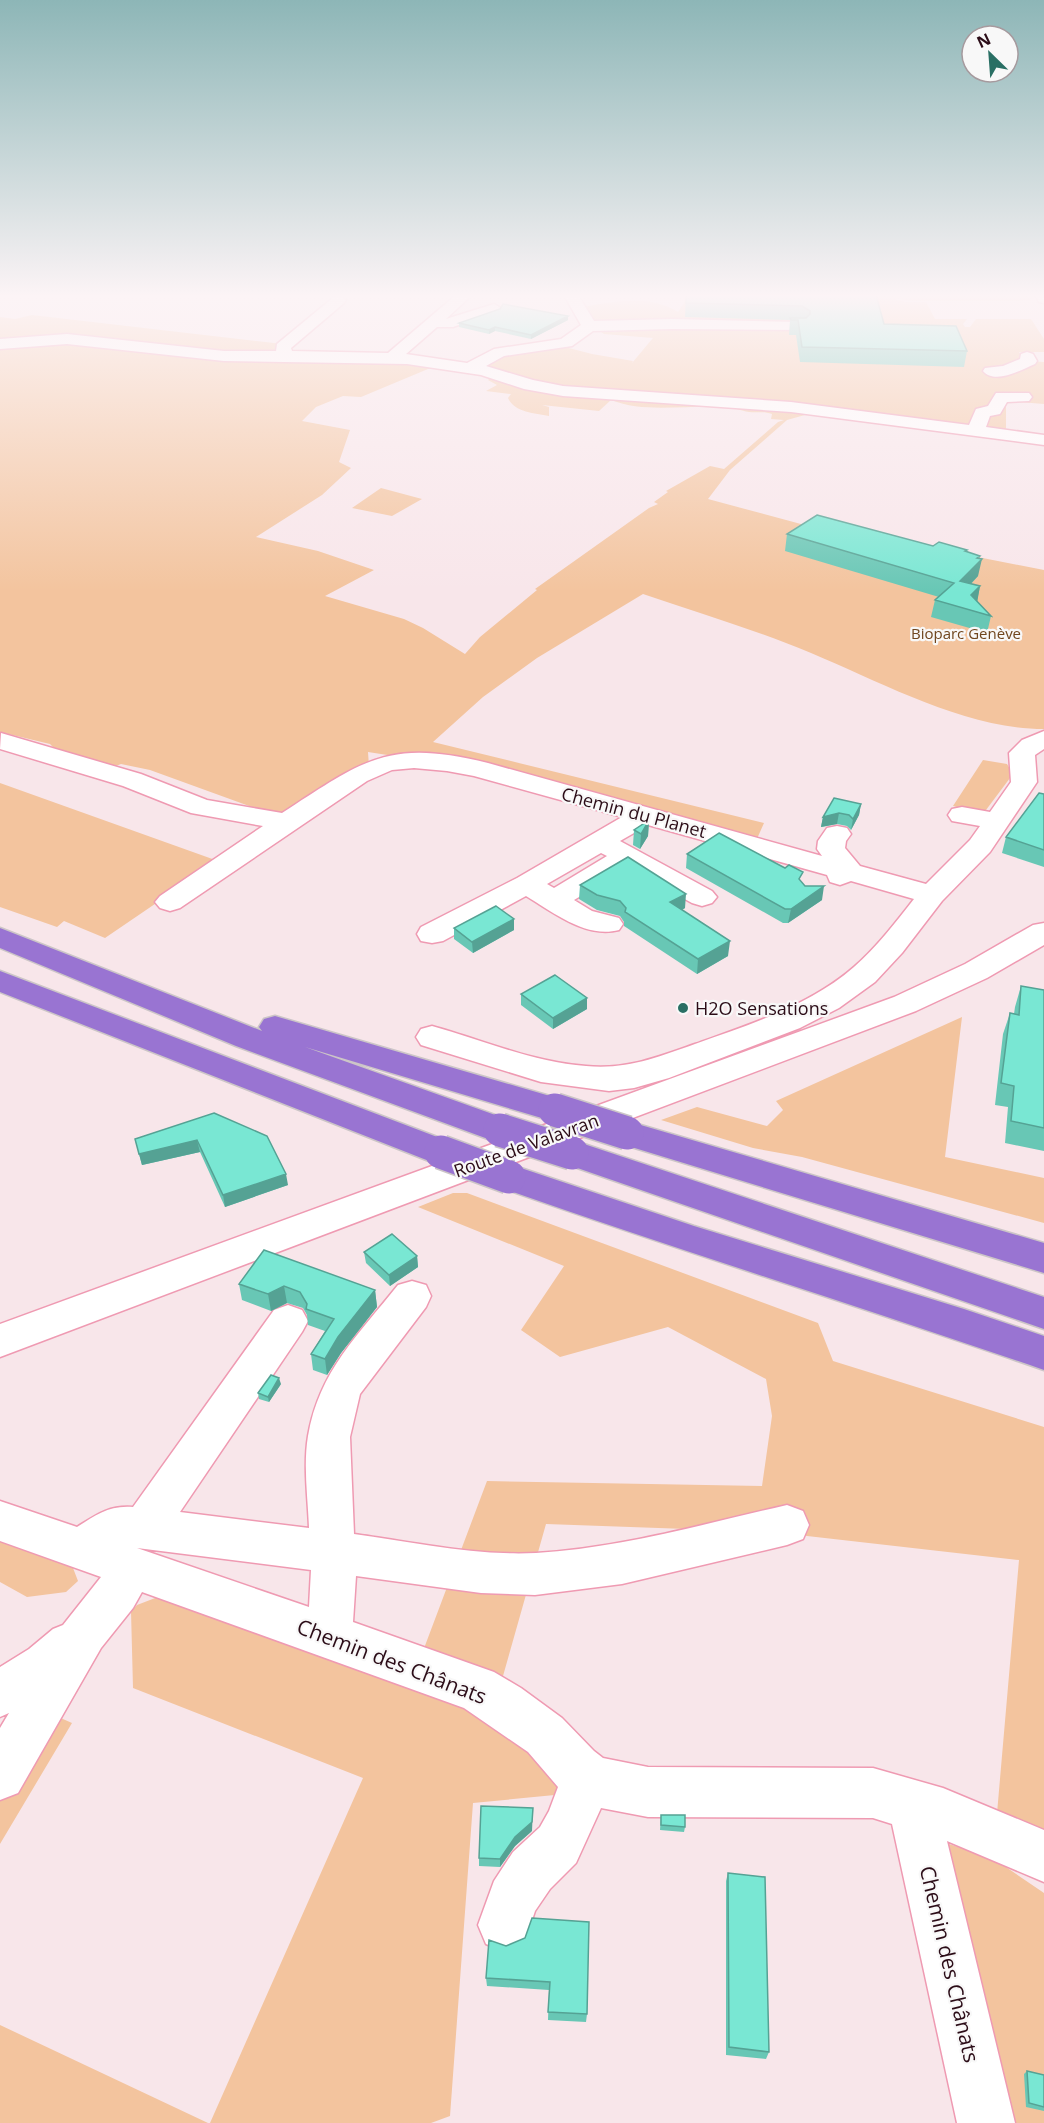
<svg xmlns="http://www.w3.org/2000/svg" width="1044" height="2123" font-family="'Open Sans',sans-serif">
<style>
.green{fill:#f3c49e}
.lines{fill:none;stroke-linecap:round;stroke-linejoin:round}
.minor-casing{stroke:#ef9ab2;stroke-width:3}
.highway-casing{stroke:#ccc5c7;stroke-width:3}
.minor{fill:#fff;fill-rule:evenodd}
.highway{fill:#9974d2;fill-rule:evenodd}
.highway-bridge-casing{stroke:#ccc5c7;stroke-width:36;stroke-linecap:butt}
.highway-bridge{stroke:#9974d2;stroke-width:33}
.wall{fill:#68c7b5}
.shaded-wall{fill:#55a294}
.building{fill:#79e7d3;stroke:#55a294;stroke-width:1.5}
.poi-dot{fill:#296f64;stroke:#f8f8f8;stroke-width:2}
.labels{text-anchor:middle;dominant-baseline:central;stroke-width:4.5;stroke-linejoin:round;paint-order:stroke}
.far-park-label{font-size:15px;fill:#70461e;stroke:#f8f8f8}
.street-label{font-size:18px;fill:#2b0c17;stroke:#f8f8f8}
.poi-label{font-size:18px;fill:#2b0c17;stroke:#f8f8f8;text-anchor:start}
.near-street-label{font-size:21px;fill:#2b0c17;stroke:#f8f8f8}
</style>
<rect width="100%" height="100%" fill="#f8e6ea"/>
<path class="green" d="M685 295H1035L1029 300 1018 301H912L892 298 905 302H926L935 319H967L963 324 965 327H970L976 319H1031L1044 339V352H1019L1025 361 1044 362V404L1006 401V434L552 387 478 366 495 356 561 346 592 354 633 361 632 363 653 338 604 334 597 329 582 307C614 302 649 294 678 312L685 301Z
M32 315 283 344 284 357 368 358 438 368 428 369 361 397 343 396 316 407 302 421 350 430 339 462 351 468 322 495 256 537 318 551 374 570 325 596 404 619 423 628 465 654 480 637 537 590 535 589 649 508 658 504 654 502 668 492 666 491 710 466 724 469 778 422 784 420 771 419 772 414C764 411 757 413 749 412 741 411 734 407 726 407 689 404 646 414 611 400L599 411 542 405 549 407V416C535 413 515 413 508 398L511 394 486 391 497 385 488 380 493 375 529 389 812 413 787 420 730 470 708 499 875 544 927 547 1044 570V729C965 729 883 683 811 653 756 630 698 613 643 594L537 658 483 697 433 742 764 823 756 841 407 758 368 752 369 766 289 814 260 810 150 770 121 764 111 768 57 751 50 744 0 732V317L15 319Z
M381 488 422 499 392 516 352 508Z
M983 760 1007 764 1013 774 983 814 953 806Z
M0 783 218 861 105 938 64 921 57 927 0 907Z
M962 1017 945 1157 1044 1178V1223L802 1157 753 1148 661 1120 697 1107 767 1126 783 1110 776 1101Z
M453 1193H467L818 1323 833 1361 1044 1427V1848L996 1825 1019 1560 772 1532 546 1524 503 1676 423 1651 487 1481 762 1486 772 1416 766 1379 668 1327 560 1357 521 1330 564 1266 418 1207Z
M0 1541 58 1558 73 1568 78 1581 66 1592 27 1597 0 1582Z
M163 1595 474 1704 518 1733 565 1794 473 1803 450 2116 431 2123H210L363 1778 133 1688 131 1611 137 1605Z
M31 1705 72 1723 0 1844V1753Z
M934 1839 994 1859 1044 1893V2123H997Z
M0 2025 208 2123H0Z"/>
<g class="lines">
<defs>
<path id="minor" d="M456 295H472L446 319 494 304 501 308 499 311 453 327H437L406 354 467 363 494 349 561 339 581 325 564 295H578L594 321 672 319 799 322 807 327 804 330 672 329 593 331 572 346 504 356 486 366 533 380 563 386 791 402 969 425 976 409 988 406 996 393H1029L1032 397 1029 401 1007 402 1000 414 990 416 986 427 1044 435V445L791 412 563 396 524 389 481 375 407 364 224 361 67 344 0 349V339L67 334 224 351H276L277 344 334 297 339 296 346 300 344 303 291 348 292 351 388 353Z
M1035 295H1044V303L1039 302Z
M1027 352 1033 354 1037 361 1035 364C1021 370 995 385 983 371L985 368 1003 366 1020 359 1021 354Z
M1044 731V749L1035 755 1037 782 990 852 942 901 902 953 875 982 839 1008 800 1028 669 1078 634 1088 609 1091 541 1082 421 1045 416 1037 421 1029 432 1026C483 1040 532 1062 586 1066 626 1070 658 1057 695 1044 751 1024 809 1006 854 967 877 947 895 923 914 899L851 881 840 885 830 882 827 875 648 825 620 841 712 891 717 897 712 903 702 906 692 903 628 868 574 900 592 911 619 918 623 924 619 930C586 939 553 912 526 896L443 941 432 943 421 941 417 934 421 927 517 878 622 817 474 776 447 771 414 768 392 770 367 781 180 908 170 911 160 908 155 902 160 896 263 826 191 813 123 786 0 749 1 733 141 774 207 800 282 813C364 760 388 738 488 763L822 856 817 849 818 841 827 828 837 826 847 828 851 834 846 841 845 848 860 866 926 884 970 840 980 826 952 821 948 815 952 809 962 807 990 812 1011 782 1009 753 1022 740ZM601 853 607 856 554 888 547 884Z
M1044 923V945L987 978 916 1011 0 1357V1324L894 997 965 964 1033 925Z
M412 1281 426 1285 431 1296 426 1307 360 1394 350 1437 354 1534C413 1542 475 1556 536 1553 620 1548 704 1524 787 1505L803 1511 809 1525 803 1539 787 1545 622 1584 535 1595 481 1593 356 1576 353 1622 494 1672 521 1688 562 1718 594 1751 603 1758 648 1767 873 1768 943 1788 1044 1830V1882L947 1841 1015 2123H957L892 1824 873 1818 648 1817 601 1808 576 1863 550 1889 535 1911 524 1944 505 1952 486 1944 478 1925 494 1881 513 1852 540 1827 549 1811 558 1787 528 1752 464 1708 142 1592 133 1608 101 1648 18 1793 0 1800V1728L9 1713 0 1717V1667L29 1649 53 1629 63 1625 101 1577 0 1541V1501L77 1527C96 1515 109 1505 133 1507L274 1310 288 1305 302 1310 308 1321 302 1332 180 1512 309 1528C308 1499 303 1466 308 1436 319 1371 359 1334 398 1285ZM137 1548 311 1570 309 1607Z"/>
<path id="highway" d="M0 928 262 1031 259 1027 264 1019 275 1016 567 1101 572 1110 567 1119 555 1122 305 1047 512 1121 517 1130 512 1139 500 1142 488 1139 236 1046 0 948Z
M0 971 453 1143 459 1152 453 1161 441 1165 429 1161 0 992Z
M627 1121 1044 1243V1273L615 1142 610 1133 615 1124Z
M572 1140 1044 1297V1329L560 1162 554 1153 560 1144Z
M509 1164 694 1226 964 1309 1044 1336V1370C862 1307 678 1250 496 1186L491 1177 496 1168Z"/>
</defs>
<use href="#minor" class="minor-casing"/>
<use href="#highway" class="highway-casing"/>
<use href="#minor" class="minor"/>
<use href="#highway" class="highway"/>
<defs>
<path id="highway-bridge" d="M555 1110 627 1133
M500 1130 572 1153
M441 1152 509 1177"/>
</defs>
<use href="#highway-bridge" class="highway-bridge-casing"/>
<use href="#highway-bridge" class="highway-bridge"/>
</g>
<path class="wall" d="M686 295H876L884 324 967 351 964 367 800 362 796 335H789L790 320 685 317Z
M568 320 531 339 495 331 489 334 459 327V323Z
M787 534 933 546 967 552 979 559 978 576 971 584 980 586 977 601 991 616 987 633 931 617 935 600 939 597 785 551Z
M1044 794V867L1002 853 1006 837Z
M861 804 859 815 851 830 847 826 837 824 821 827 823 817Z
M649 820 648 836 640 849 633 845 634 830Z
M687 854 801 882 805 886 822 900 788 923H783L686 868Z
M580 885 685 908 682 910 728 956 697 974 624 926V922L620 916 597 910 579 899Z
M514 919V930L473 953 454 939V928Z
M1021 986 1044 990V1151L1005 1143 1008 1107 995 1105 1003 1034 1010 1013 1014 1014 1015 1007Z
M521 994 587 998V1009L553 1029 521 1005Z
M214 1113 288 1185 225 1207 200 1152 142 1165 135 1139Z
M364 1252 417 1256 418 1267 390 1286 366 1263Z
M239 1284 375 1290 377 1307 341 1353 327 1375 313 1370 311 1354 325 1331 308 1325 307 1315 303 1308 287 1303 271 1311 242 1300Z
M281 1384 269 1402 259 1399 258 1393Z
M661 1815 685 1827 684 1832 660 1830Z
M532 1831 515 1846 500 1867 479 1866V1858Z
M728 1873 769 2052 766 2059 726 2055V1881Z
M525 1938 587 2014 586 2022 548 2020 549 1990 487 1986 486 1978 506 1946Z
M1027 2071 1044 2075V2111L1026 2107 1024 2074Z"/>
<path class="shaded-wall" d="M568 316V320L531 339V335Z
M495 327V331L489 334V330Z
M980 556 978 563 982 559 978 576 957 598 960 581Z
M980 586 977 603 971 595Z
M861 804 859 815 851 830 853 819Z
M839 813 837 824 821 827 823 817Z
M649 820 648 836 640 849 641 834Z
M824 886 822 900 788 923 791 909Z
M686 894 685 908 669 917 670 902Z
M514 919V930L473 953 472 942Z
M730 941 728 956 697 974 698 959Z
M587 998V1009L553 1029V1018Z
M197 1140 200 1152 142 1165 139 1154Z
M286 1174 288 1185 225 1207 223 1195Z
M417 1256 418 1267 390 1286 389 1275Z
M284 1286 287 1303 271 1311 268 1294Z
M375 1290 377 1307 341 1353 327 1375 325 1359 338 1337Z
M279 1378 281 1384 269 1402 268 1397Z
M533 1808 532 1831 515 1846 500 1867V1859Z"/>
<path class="building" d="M686 295H876L884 324 956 326 967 351 802 347 798 320H791L790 318H806L810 314V311L802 306 686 303Z
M503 304 568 316 531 335 495 327 489 330 459 323 500 309Z
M817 515 933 546 939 542 967 550 965 551 980 556 977 558 982 559 960 581 980 586 971 595 991 616 935 600 954 583 787 534Z
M1039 793 1044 794V850L1006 837Z
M834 798 861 804 853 819 849 815 839 813 823 817Z
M649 820 641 834 634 830Z
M719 833 785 868 789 865 803 872 799 879 805 886H824L791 909H785L687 854Z
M628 857 686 894 670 902 730 941 698 959 625 912 626 908 620 901 597 895 580 885Z
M496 906 514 919 472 942 454 928Z
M555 975 587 998 553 1018 521 994Z
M1021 986 1044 990V1128L1011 1121 1014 1086 1001 1083 1010 1013 1019 1015Z
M214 1113 267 1136 286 1174 223 1195 197 1140 139 1154 135 1139Z
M392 1234 417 1256 389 1275 364 1252Z
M264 1250 375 1290 338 1337 325 1359 311 1354 334 1319 306 1309 307 1304 300 1292 284 1286 268 1294 239 1284Z
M271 1375 279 1378 268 1397 258 1393Z
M481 1806 533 1808 532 1822 515 1837 500 1859 479 1858Z
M661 1815H685V1827L661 1825Z
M728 1873 765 1877 769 2052 729 2047Z
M532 1918 589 1922 587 2014 548 2012 550 1982 486 1978 489 1940 506 1946 525 1938Z
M1027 2071 1044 2075V2107L1029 2103Z"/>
<linearGradient id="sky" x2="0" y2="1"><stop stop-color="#8db6b7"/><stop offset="0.5" stop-color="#fcf4f6"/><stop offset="1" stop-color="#fcf4f6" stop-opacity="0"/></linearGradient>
<rect width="1044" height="592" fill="url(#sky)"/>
<circle class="poi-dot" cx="683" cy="1008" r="6"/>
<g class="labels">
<g class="far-park-label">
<text x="966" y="633">Bioparc Genève</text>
</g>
<g class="street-label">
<text transform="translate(634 812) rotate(15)">Chemin du Planet</text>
<text transform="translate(526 1145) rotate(-20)">Route de Valavran</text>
</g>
<g class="poi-label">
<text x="695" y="1008">H2O Sensations</text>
</g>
<g class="near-street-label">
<text transform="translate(392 1661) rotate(21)">Chemin des Chânats</text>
<text transform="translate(950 1964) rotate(77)">Chemin des Chânats</text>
</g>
</g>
<g transform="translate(990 54) rotate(335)"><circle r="28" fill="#f8f8f8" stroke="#a69a9e" stroke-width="1.5"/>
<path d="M0-4.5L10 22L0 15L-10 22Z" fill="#296f64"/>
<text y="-9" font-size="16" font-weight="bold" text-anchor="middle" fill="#2b0c17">N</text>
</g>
</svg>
